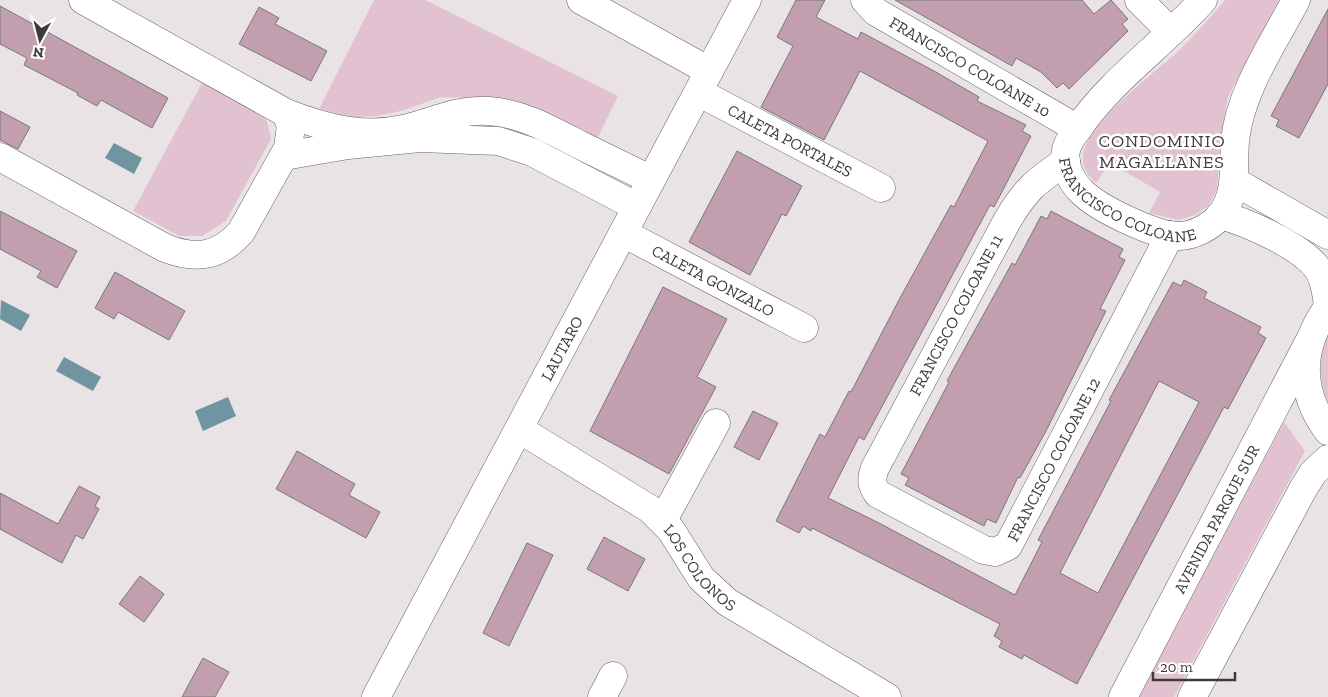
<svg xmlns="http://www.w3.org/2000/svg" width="1328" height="697" font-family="'Zilla Slab',serif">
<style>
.green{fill:#e2c2d1}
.water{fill:#6f95a1}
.building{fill:#c19faf;stroke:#7c7779;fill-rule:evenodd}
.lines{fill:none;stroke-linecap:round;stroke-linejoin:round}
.minor-casing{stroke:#676164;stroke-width:29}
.minor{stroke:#fff;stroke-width:28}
.labels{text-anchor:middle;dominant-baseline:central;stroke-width:5;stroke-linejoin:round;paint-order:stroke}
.street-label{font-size:16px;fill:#3c3a3b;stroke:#fff}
.neighbourhood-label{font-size:18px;letter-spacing:1px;fill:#423d40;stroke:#fff}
</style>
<rect width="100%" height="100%" fill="#e9e3e6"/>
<path class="green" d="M374 0H425L618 96 596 141 515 100 441 97 401 111 377 116 353 117 319 109Z
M1225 0H1279L1228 97 1221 138 1217 189 1208 206 1195 215 1179 220 1149 213 1160 192 1110 163 1096 183C1089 176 1082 169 1083 157 1085 125 1150 76 1173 56 1192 38 1209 19 1225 0Z
M203 81 259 110 267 121 271 139 226 221 202 236H179L133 211Z
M1328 335V402C1318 380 1319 357 1328 335Z
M1284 422 1305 451 1174 697H1139Z"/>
<path class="water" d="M114 143 142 158 134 174 105 158Z
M1 300 30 315 21 331 0 319Z
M64 357 101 377 93 391 56 371Z
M228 397 236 416 203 431 195 411Z"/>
<path class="building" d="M796 0H825L816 17 858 39 861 32 934 71 979 97 977 101 1026 125 1022 131 1031 136 994 207 990 205 864 440 859 437 828 498 877 522 1015 595 1042 542 1038 540 1111 401 1109 400 1173 282 1181 286 1184 280 1207 292 1204 298 1261 327 1258 333 1266 338 1228 409 1224 407 1077 684 1024 655 1022 659 999 647 1002 641 994 636 1000 624 812 528 811 531 803 526 799 533 776 521 820 434 825 437 849 391 851 392 900 298 951 205 954 207 988 141 860 71 824 140 761 107 793 46 777 37ZM1159 381 1199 402 1098 593 1060 573Z
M895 0H1082L1094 14 1111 0 1128 19 1122 24 1128 31 1069 89 1063 83 1057 88 1041 72 1016 58 1012 66Z
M0 6 168 98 152 128 101 100 97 106 77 95 78 93 24 65 27 58 0 44Z
M259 7 279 18 275 24 327 51 311 81 239 44Z
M1328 9V84L1299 138 1276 126 1279 120 1271 116Z
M0 111 30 127 18 149 0 140Z
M737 151 802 186 786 216 782 214 750 275 689 242Z
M0 211 77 251 57 288 37 277 41 271 0 249Z
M1051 211 1123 249 1119 257 1125 260 1100 309 1106 311 1046 431 1020 478 1018 477 996 523 987 519 984 526 905 485 909 478 901 474 949 382 947 381 954 368 1012 263 1015 265 1041 216 1047 219Z
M115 272 185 311 169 340 118 312 114 319 95 308Z
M663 287 727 319 697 377 716 387 669 474 590 431Z
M753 411 778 423 759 460 734 447Z
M297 451 355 484 349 495 380 512 366 538 276 489Z
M79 486 100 497 95 506 99 509 83 539 76 535 62 563 0 529V493L58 524Z
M604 537 645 559 628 591 587 569Z
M527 543 553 555 509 646 483 633Z
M140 576 164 594 144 622 119 604Z
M203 658 229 672 215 697H182Z"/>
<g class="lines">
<defs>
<g id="minor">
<path d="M83 0 286 113C325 128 362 138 404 129 435 122 456 109 489 111 522 113 551 130 580 145 604 157 628 168 651 180"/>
<path d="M581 0 709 71"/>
<path id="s1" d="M865 0 876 12 1078 129"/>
<path d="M1139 0 1171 32"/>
<path id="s2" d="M1203 0C1164 44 1113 78 1079 127 1074 134 1068 141 1066 150 1063 164 1070 180 1081 191 1097 208 1155 236 1179 236 1193 236 1210 227 1219 217 1238 195 1233 167 1235 141 1240 91 1273 44 1296 0"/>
<path id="s3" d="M698 92 881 188"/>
<path d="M284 156 348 145 420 138 498 141 532 152 637 207"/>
<path d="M0 157 165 248C196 260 219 257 241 232L288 148 291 126 286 113"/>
<path id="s4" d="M1066 161C1036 181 1025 190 1007 221L875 468C871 479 871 485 878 494L984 550 995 552 1008 546 1170 235"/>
<path d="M1234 181 1328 235"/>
<path d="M1220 215C1247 222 1301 246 1317 268 1325 278 1326 292 1328 305"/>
<path id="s5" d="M623 233 804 328"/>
<path d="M1328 307C1299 347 1298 391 1328 431"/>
<path id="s6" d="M519 429 650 509 671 530 701 578 727 602 887 697"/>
<path d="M663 520 716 423"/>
<path id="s7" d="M376 697 747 0"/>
<path d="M602 697 613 676"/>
<path id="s8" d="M1123 697 1310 340"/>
<path d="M1192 697 1303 489 1313 473 1328 459"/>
</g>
</defs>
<use href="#minor" class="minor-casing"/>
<use href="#minor" class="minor"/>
</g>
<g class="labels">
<g class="street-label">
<text stroke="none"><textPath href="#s1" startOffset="125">FRANCISCO COLOANE 10</textPath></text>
<text stroke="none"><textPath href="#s3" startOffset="104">CALETA PORTALES</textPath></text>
<text stroke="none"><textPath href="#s2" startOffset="294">FRANCISCO COLOANE</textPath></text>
<text stroke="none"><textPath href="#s5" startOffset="102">CALETA GONZALO</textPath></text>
<text transform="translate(956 315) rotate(-62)">FRANCISCO COLOANE 11</text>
<text stroke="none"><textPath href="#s7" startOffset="395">LAUTARO</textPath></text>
<text stroke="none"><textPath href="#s4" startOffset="636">FRANCISCO COLOANE 12</textPath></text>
<text stroke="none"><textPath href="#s8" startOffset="201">AVENIDA PARQUE SUR</textPath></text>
<text stroke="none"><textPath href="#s6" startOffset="231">LOS COLONOS</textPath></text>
</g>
<g class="neighbourhood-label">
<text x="1162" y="141">CONDOMINIO<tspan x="1162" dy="21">MAGALLANES</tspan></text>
</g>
</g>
<g transform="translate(40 40) rotate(187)" stroke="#ffffff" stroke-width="4" paint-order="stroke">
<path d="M0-4L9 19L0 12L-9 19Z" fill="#3c3a3b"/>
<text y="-8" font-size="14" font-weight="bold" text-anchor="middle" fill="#3c3a3b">N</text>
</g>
<path d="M1153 672v8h82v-8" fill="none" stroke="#3c3a3b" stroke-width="2.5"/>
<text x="1160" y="672" font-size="15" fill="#3c3a3b" stroke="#ffffff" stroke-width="4" paint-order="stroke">20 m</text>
</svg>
